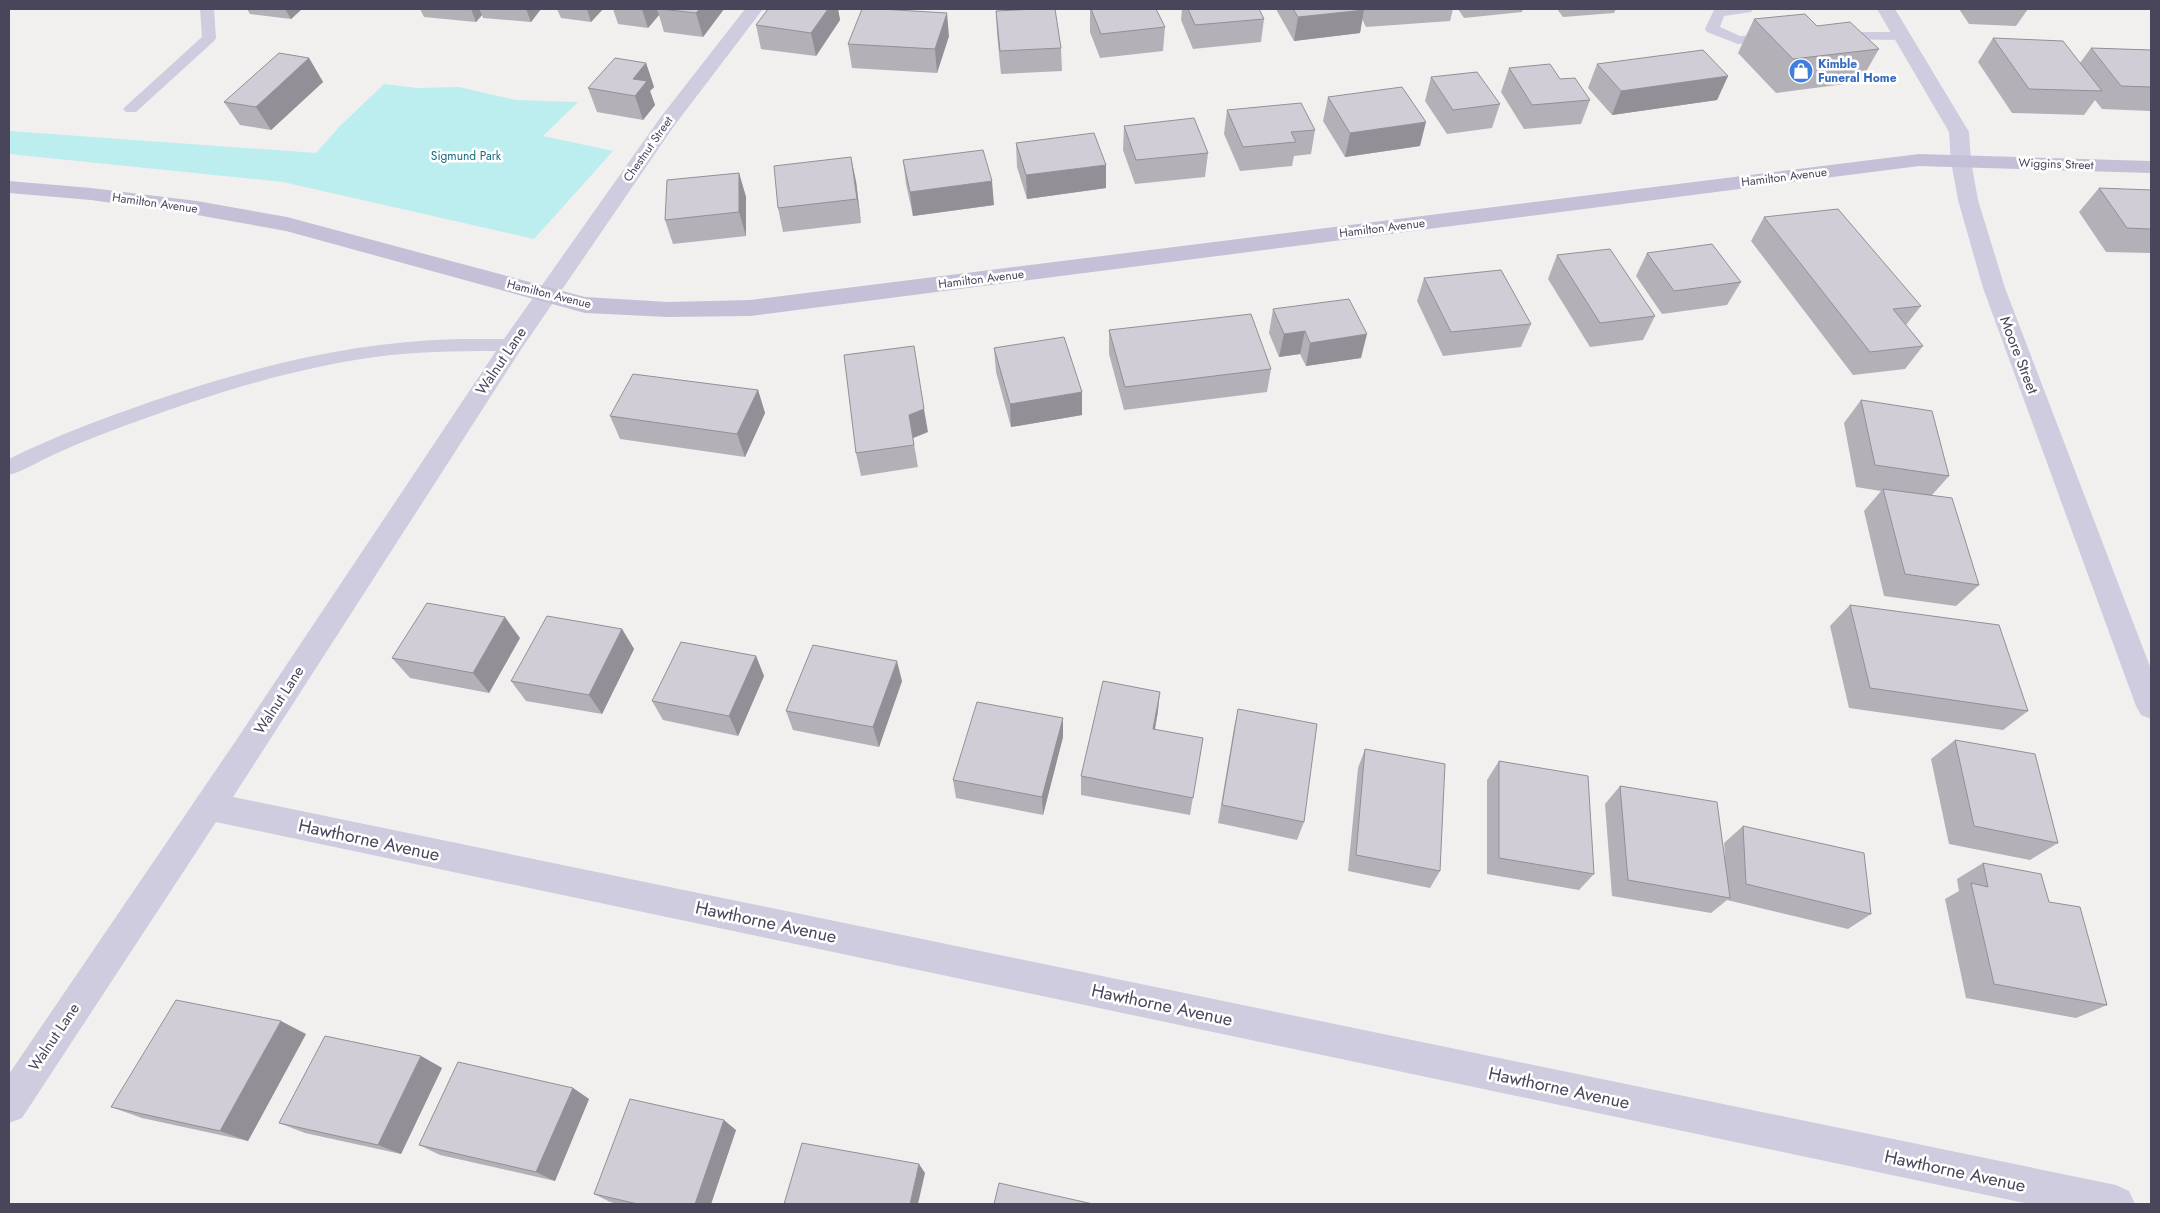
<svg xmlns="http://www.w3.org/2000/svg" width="2160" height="1213" font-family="Jost,sans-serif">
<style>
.green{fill:#bcedef}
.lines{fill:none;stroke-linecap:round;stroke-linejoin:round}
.lane{fill:#cfccdf;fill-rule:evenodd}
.street{fill:#cfccdf;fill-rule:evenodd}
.secondary{fill:#c5c0d8;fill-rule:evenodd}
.wall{fill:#b3b0b8}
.shaded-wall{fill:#929096}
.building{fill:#d0cdd6;stroke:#929096}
.labels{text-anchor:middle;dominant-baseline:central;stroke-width:5;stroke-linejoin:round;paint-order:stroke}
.far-shop-label{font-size:12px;font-weight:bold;fill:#366cbe;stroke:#fff;text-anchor:start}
.far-street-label{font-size:12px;fill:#49465c;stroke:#fff}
.far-park-label{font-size:12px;fill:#156d7f;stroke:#fff}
.street-label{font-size:15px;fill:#49465c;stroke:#fff}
.near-street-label{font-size:18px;fill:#49465c;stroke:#fff}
</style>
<rect width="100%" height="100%" fill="#f1f0ee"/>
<path class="green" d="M384 84 417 88 459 87 516 100 578 102 543 136 613 151 534 239 283 182 9 154V131L316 153 340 126Z"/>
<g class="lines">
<path class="lane" d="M200 9H214L216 38 214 41 136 112H126L123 109 126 106 202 37Z
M1720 9H1753L1751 12 1724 16 1720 27 1740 36 1772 34 1779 38 1772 42 1738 44 1707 32 1705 29 1714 10Z
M1835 32H1901L1908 36 1901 40 1830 39 1828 36 1830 33Z
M460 339H512L518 341 521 345 518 349 512 351C471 351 431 351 391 355 304 365 220 391 138 421 109 431 81 442 53 455 39 461 24 471 9 475V459C55 436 104 418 153 401 252 367 354 341 460 339Z"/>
<path class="street" d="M745 9H763L674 126 520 351 233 797 2116 1185 2129 1191 2135 1204H2029L216 822 22 1118 9 1123V1074L237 739 504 339 660 118Z
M1877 9H1895L1969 132 1971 161 1978 200 2005 288 2151 669V719L2141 715 2136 706 1983 288 1958 200 1951 161 1949 132Z"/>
<path class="secondary" d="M1919 154 2151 161V173L1919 166 750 316 668 317 585 313 286 231 197 215 91 200 9 193V181L91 188 197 201 287 217 585 297 668 302 750 300Z"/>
</g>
<path class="wall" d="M247 9H302L291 19 250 14Z
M420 9H541L531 22 483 18 482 15 476 22 424 17Z
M557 9H603L591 22 561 18Z
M613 9H724L703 37 664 32 659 15 648 28 618 24Z
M768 9H838L840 20 816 56 761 49 756 25Z
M1090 9 1165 27 1163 51 1100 58 1090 32Z
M1182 9H1259L1264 19 1261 42 1193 49 1181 20Z
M1277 9H1453L1450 21 1366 27 1362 19 1360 33 1294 41 1277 11Z
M1458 9H1523L1522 12 1464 18Z
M1557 9H1616L1614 13 1563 17Z
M1959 9H2028L2016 26 1969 24Z
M996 11 1061 48 1062 71 1001 74 997 34Z
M1754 19 1817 26 1879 49 1860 82 1776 93 1738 53Z
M949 36 937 73 852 68 848 44Z
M1993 38 2080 63 2091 48 2151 50V111L2102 109 2095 100 2084 115 2012 113 1978 62Z
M309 58 323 82 271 130 240 125 224 102Z
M646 63 654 87 650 91 655 105 643 120 597 112 588 88Z
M1597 64 1728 76 1717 100 1612 115 1588 88Z
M1509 68 1560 79 1590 100 1581 124 1524 129 1501 92Z
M1431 77 1500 104 1492 128 1447 134 1425 101Z
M1328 97 1420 146 1345 157 1323 121Z
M1227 110 1315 130 1311 154 1294 156 1292 166 1240 171 1224 134Z
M1124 126 1208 153 1205 177 1135 184 1123 150Z
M1016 143 1106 188 1027 199 1017 167Z
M903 160 994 205 913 216 906 184Z
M739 173 746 197V236L673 244 665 220Z
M856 181 861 223 783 232 778 208Z
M2099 188 2151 190V253L2106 252 2079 212Z
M1764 217 1921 306 1906 325 1923 346 1905 369 1853 375 1751 241Z
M1647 253 1741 282 1727 305 1662 314 1636 276Z
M1557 255 1655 316 1643 340 1590 347 1548 279Z
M1424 278 1531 324 1521 347 1443 356 1417 301Z
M1273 309 1361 358 1306 366 1300 354 1279 357 1269 333Z
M1109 330 1271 369 1267 392 1124 410 1109 354Z
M994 348 1082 415 1011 427 996 372Z
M758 390 765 413 745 457 620 439 610 416Z
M1861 400 1949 476 1932 495 1979 585 1956 606 1884 596 1864 511 1881 491 1856 487 1844 423Z
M928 432 913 438 918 467 861 476 856 453Z
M1850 605 2028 711 2003 730 1849 708 1830 626Z
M622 629 634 649 602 714 526 701 511 681Z
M520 638 489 693 410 678 392 658Z
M756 656 764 676 738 736 663 720 652 701Z
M902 681 879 747 793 730 786 711Z
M1238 709 1304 822 1297 840 1218 823 1234 728Z
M1158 711 1155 730 1203 738 1190 815 1081 795V776Z
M1063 737 1043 815 956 798 953 780Z
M1955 740 2058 843 2030 860 1949 844 1931 759Z
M1365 749 1440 871 1430 888 1348 871 1358 768Z
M1499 761 1594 874 1579 890 1487 874V780Z
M1620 786 1725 857 1724 843 1743 826 1871 914 1848 929 1727 900 1711 913 1612 896 1605 804Z
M1983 863 2049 902 2107 1005 2076 1018 1966 998 1945 899 1959 891 1957 879Z
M306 1034 248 1141 142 1118 111 1107Z
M421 1056 442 1068 401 1154 305 1133 279 1123Z
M573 1088 589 1099 555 1181 440 1155 419 1145Z
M736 1130 711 1204H618L610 1202 594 1194Z"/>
<path class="shaded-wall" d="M285 9H302L291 19Z
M471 9H479L482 15 476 22Z
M526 9H541L531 22Z
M587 9H603L591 22Z
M642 9H657L659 15 648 28Z
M700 9H724L703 37 696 13Z
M828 9H838L840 20 816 56 811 33Z
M1364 10 1360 33 1294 41 1298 17Z
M947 13 949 36 937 73 935 49Z
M309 58 323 82 271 130 256 107Z
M646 63 654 87 650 91 655 105 643 120 635 96 633 79Z
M1728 76 1717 100 1612 115 1621 91Z
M1426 122 1420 146 1345 157 1350 133Z
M851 157 856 181 861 223 857 199Z
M1106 165V188L1027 199 1026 175Z
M739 173 746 197V236L739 212Z
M992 181 994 205 913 216 910 192Z
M1305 331 1300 354 1279 357 1284 334Z
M1367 334 1361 358 1306 366 1310 343Z
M758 390 765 413 745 457 737 434Z
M1082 392V415L1011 427 1010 404Z
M924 409 928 432 913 438 909 415Z
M505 617 520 638 489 693 473 673Z
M622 629 634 649 602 714 589 695Z
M756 656 764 676 738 736 729 716Z
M897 661 902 681 879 747 873 727Z
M1160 692 1158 711 1151 748 1153 729Z
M1063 718V737L1043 815 1042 797Z
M281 1021 306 1034 248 1141 220 1131Z
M421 1056 442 1068 401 1154 378 1145Z
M573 1088 589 1099 555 1181 536 1172Z
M724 1120 736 1130 711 1204H695Z
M919 1164 925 1173 918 1204H910Z"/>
<path class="building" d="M660 9H700L696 13Z
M768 9H828L811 33 756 25Z
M862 9H880L947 13 935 49 848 44Z
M1037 9H1055L1061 48 1000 51 996 11Z
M1091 9H1156L1165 27 1101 34Z
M1188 9H1259L1264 19 1195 25Z
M1293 9H1364V10L1298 17Z
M1805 14 1817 26 1850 22 1879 49 1793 59 1754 19Z
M1993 38 2063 41 2102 91 2029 89Z
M2091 48 2151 50V87L2121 86Z
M1703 50 1728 76 1621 91 1597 64Z
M279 53 309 58 256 107 224 102Z
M615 58 646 63 633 79 647 81 635 96 588 88Z
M1550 64 1560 79 1575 78 1590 100 1532 105 1509 68Z
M1477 72 1500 104 1453 110 1431 77Z
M1402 87 1426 122 1350 133 1328 97Z
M1301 103 1315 130 1291 132 1296 142 1243 147 1227 110Z
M1194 118 1208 153 1136 160 1124 126Z
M1094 133 1106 165 1026 175 1016 143Z
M983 150 992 181 910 192 903 160Z
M851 157 857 199 778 208 774 166Z
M739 173V212L665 220 667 180Z
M2099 188 2151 190V229L2127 228Z
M1838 209 1921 306 1893 309 1923 346 1870 352 1764 217Z
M1712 244 1741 282 1674 291 1647 253Z
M1610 249 1655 316 1600 323 1557 255Z
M1501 270 1531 324 1451 332 1424 278Z
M1349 299 1367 334 1310 343 1305 331 1284 334 1273 309Z
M1251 314 1271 369 1125 387 1109 330Z
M1064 337 1082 392 1010 404 994 348Z
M914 346 924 409 909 415 914 445 856 453 844 355Z
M633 374 758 390 737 434 610 416Z
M1861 400 1932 411 1949 476 1875 465Z
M1883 489 1952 498 1979 585 1905 574Z
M427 603 505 617 473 673 392 658Z
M1850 605 1999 625 2028 711 1870 688Z
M547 616 622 629 589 695 511 681Z
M681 642 756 656 729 716 652 701Z
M813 645 897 661 873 727 786 711Z
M1103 681 1160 692 1153 729 1203 738 1193 798 1081 776Z
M977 702 1063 718 1042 797 953 780Z
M1238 709 1317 724 1304 822 1222 805Z
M1955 740 2035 754 2058 843 1974 826Z
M1365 749 1445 764 1440 871 1356 855Z
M1499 761 1588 776 1594 874 1499 858Z
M1620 786 1717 802 1730 898 1628 880Z
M1743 826 1864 853 1871 914 1746 884Z
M1983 863 2041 874 2049 902 2080 907 2107 1005 1994 984 1971 883 1988 887Z
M176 1000 281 1021 220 1131 111 1107Z
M325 1036 421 1056 378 1145 279 1123Z
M458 1062 573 1088 536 1172 419 1145Z
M630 1099 724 1120 695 1204H638L594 1194Z
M802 1143 919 1164 910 1204H784Z
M999 1183 1093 1204H994Z"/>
<defs>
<symbol id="shop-disc" viewBox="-11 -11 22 22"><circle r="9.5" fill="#3f7fe0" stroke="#fff"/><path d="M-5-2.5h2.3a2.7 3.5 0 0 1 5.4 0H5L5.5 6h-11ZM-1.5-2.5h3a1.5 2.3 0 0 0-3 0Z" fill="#fff"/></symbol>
</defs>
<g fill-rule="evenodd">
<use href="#shop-disc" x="1787" y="57" width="28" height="28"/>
</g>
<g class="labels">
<g class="far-shop-label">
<text x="1818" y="64">Kimble<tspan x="1818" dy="14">Funeral Home</tspan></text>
</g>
<g class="far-street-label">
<text transform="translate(648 149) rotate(-55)">Chestnut Street</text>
<text transform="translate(2056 164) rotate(2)">Wiggins Street</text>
<text transform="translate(1784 177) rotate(-7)">Hamilton Avenue</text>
<text transform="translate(155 203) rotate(8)">Hamilton Avenue</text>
<text transform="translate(1382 228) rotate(-7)">Hamilton Avenue</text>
<text transform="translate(981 279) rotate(-7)">Hamilton Avenue</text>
<text transform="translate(549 294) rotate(14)">Hamilton Avenue</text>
</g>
<g class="far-park-label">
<text x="466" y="156">Sigmund Park</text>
</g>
<g class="street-label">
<text transform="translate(2019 355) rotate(69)">Moore Street</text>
<text transform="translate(501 361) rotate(-56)">Walnut Lane</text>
<text transform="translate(279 700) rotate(-57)">Walnut Lane</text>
<text transform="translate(54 1037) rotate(-56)">Walnut Lane</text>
</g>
<g class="near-street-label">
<text transform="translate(369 840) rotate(12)">Hawthorne Avenue</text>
<text transform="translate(766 922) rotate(12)">Hawthorne Avenue</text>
<text transform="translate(1162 1005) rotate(12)">Hawthorne Avenue</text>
<text transform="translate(1559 1088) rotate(12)">Hawthorne Avenue</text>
<text transform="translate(1955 1171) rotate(12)">Hawthorne Avenue</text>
</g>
</g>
<rect width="2160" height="1213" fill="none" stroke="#49465c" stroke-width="20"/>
</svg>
